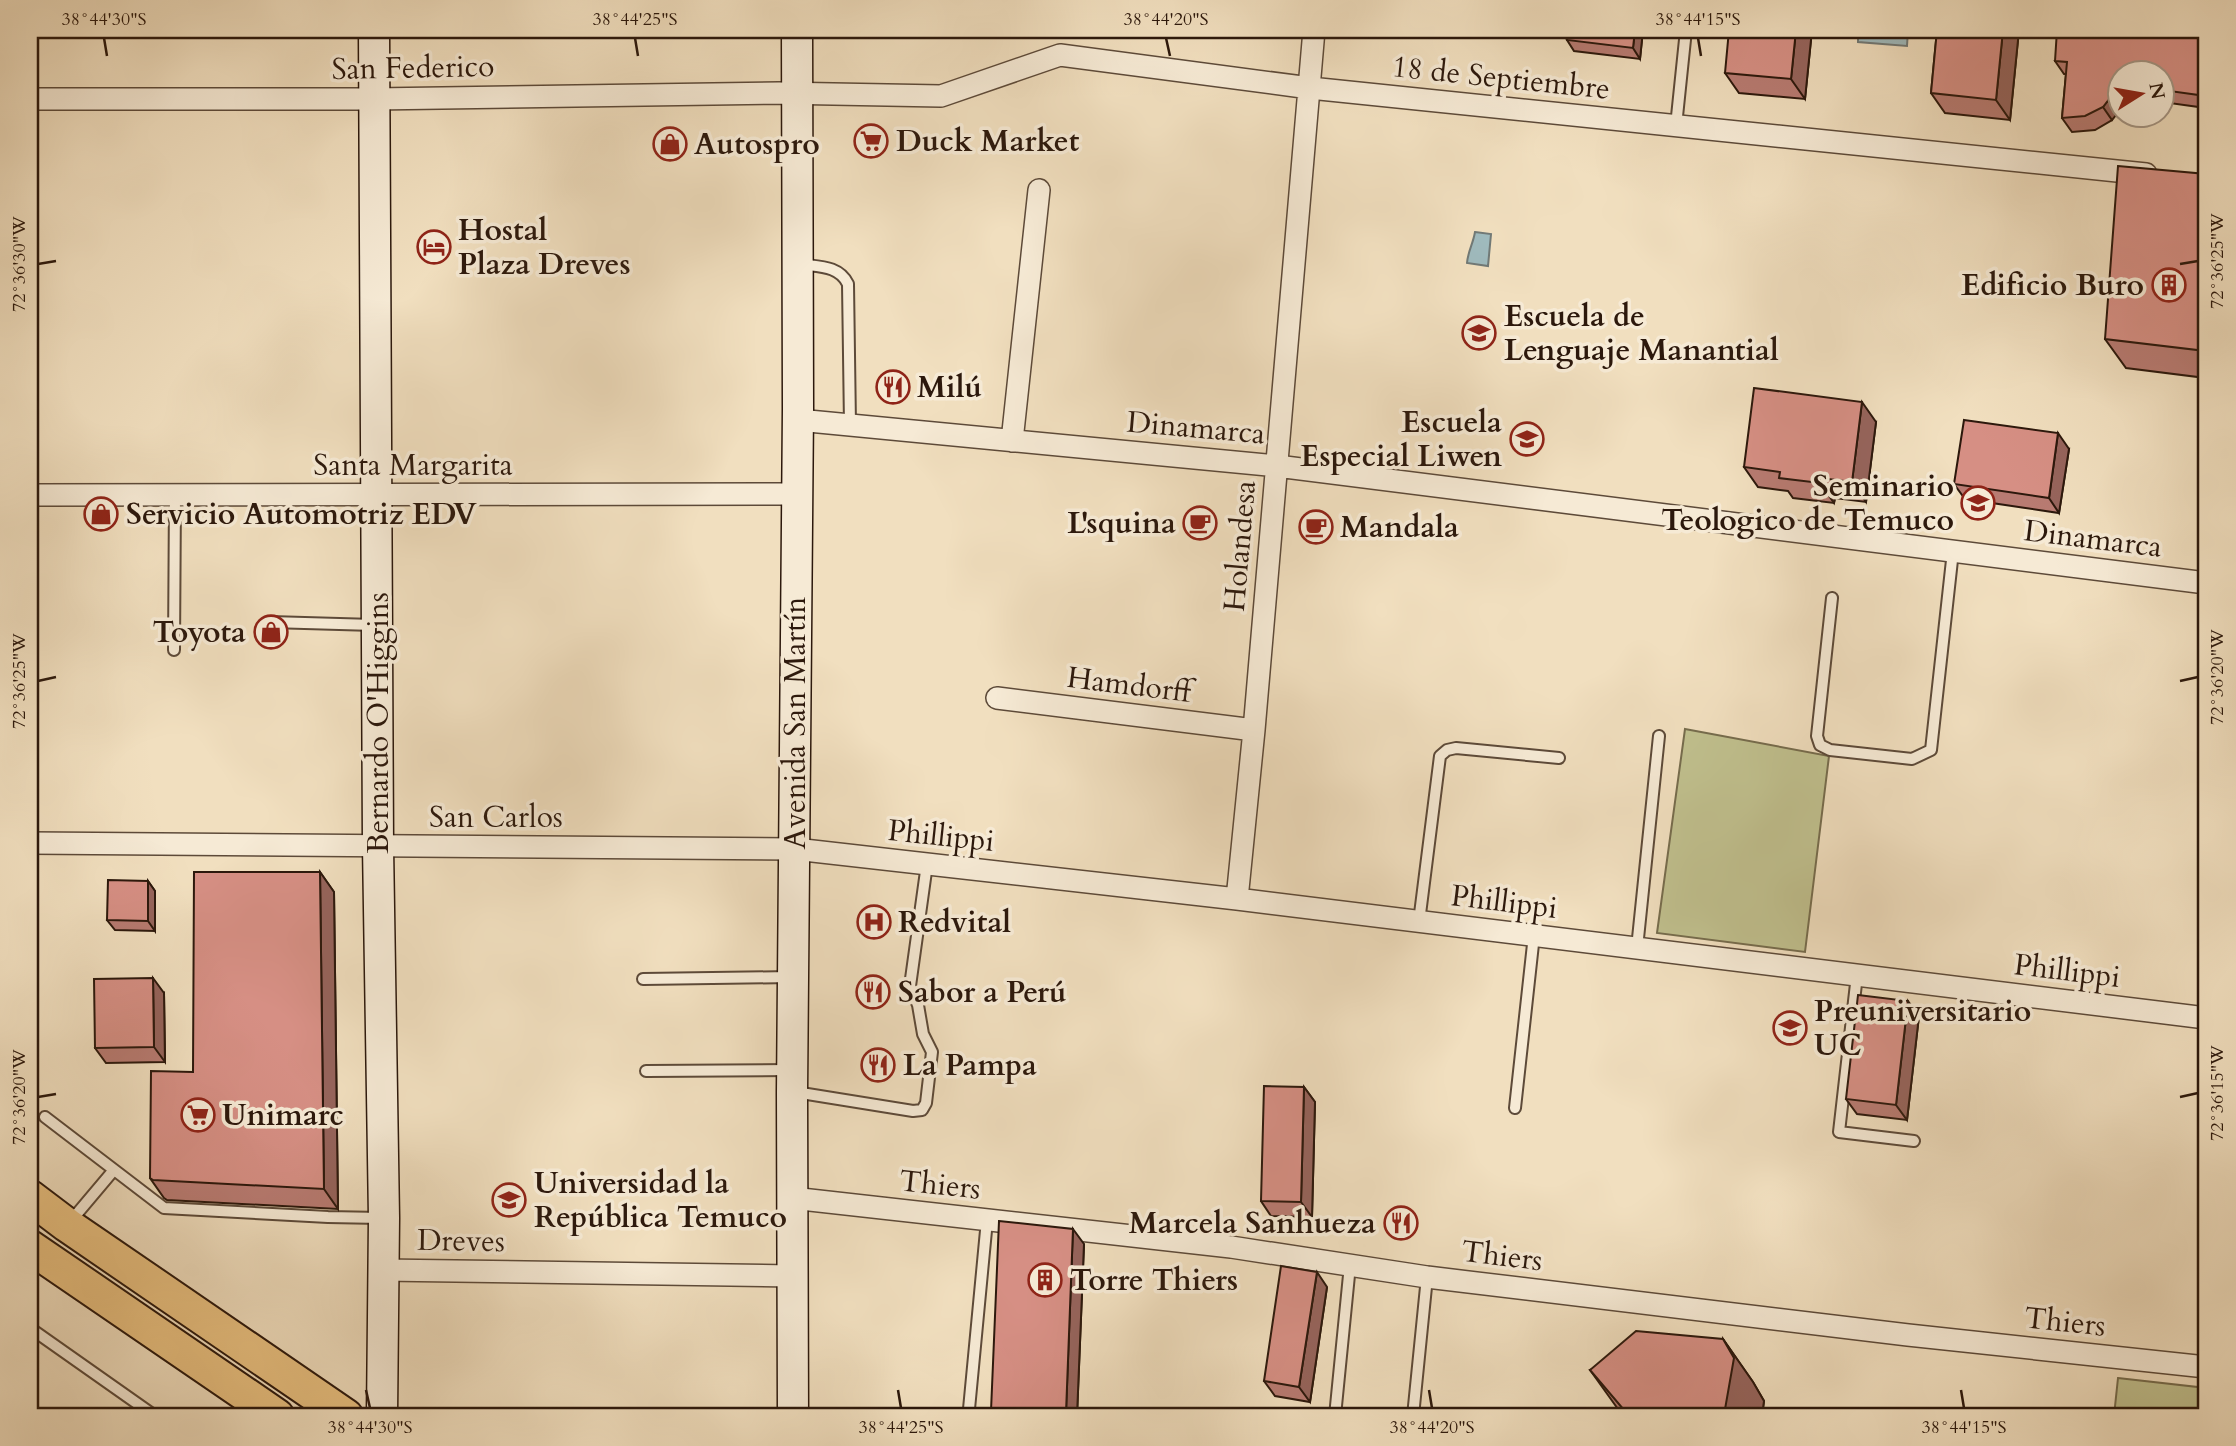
<svg xmlns="http://www.w3.org/2000/svg" width="2236" height="1446" font-family="Cardo,serif">
<style>
.green{fill:#c0c08e;stroke:#766c4d;stroke-width:2}
.water{fill:#9fbabd;stroke:#717976;stroke-width:2}
.lines{fill:none;stroke-linecap:round;stroke-linejoin:round}
.service-casing{stroke:#5d4a39;stroke-width:14}
.minor-casing{stroke:#5d4a39;stroke-width:24}
.secondary-casing{stroke:#2c180c;stroke-width:33}
.primary-casing{stroke:#2c180c;stroke-width:37}
.service{stroke:#f6ead5;stroke-width:10}
.minor{stroke:#f6ead5;stroke-width:21}
.secondary{stroke:#f6ead5;stroke-width:30}
.primary{stroke:#e8c080;stroke-width:33}
.wall{fill:#b87b72;stroke:#2c180c;stroke-width:2}
.shaded-wall{fill:#96645c;stroke:#2c180c;stroke-width:2}
.building{fill:#d68f84;stroke:#2c180c;stroke-width:2}
.ticks{fill:none;stroke:#2c180c;stroke-width:2.5}
.labels{text-anchor:middle;dominant-baseline:central;stroke-width:7;stroke-linejoin:round;paint-order:stroke}
.street-label{font-size:30px;fill:#2c180c;stroke:#f6ead5}
.poi-label{font-size:30px;font-weight:bold;fill:#2c180c;stroke:#f6ead5;text-anchor:start}
.neatline{fill:none;stroke:#2c180c;stroke-width:2.5}
.ticks-label{font-size:18px;text-anchor:middle;fill:#2c180c}
</style>
<rect width="100%" height="100%" fill="#f1dfbf"/>
<filter id="stains"><feTurbulence type="fractalNoise" baseFrequency=".00286" numOctaves="4"/><feColorMatrix values="0 0 0 0 .2 0 0 0 0 .09 0 0 0 0 .02 0 0 0 .5 -.17"/></filter>
<radialGradient id="worn" r=".72"><stop offset=".6" stop-color="#630" stop-opacity="0"/><stop offset="1" stop-color="#630" stop-opacity=".3"/></radialGradient>
<path class="green" d="M1685 729 1829 756 1805 952 1657 933Z
M2118 1378 2206 1388V1416H2114Z"/>
<path class="water" d="M1858 30H1908L1907 46 1858 42Z
M1475 232 1491 234 1488 266 1467 263C1468 251 1473 244 1475 232Z"/>
<g class="lines">
<defs>
<path id="service" d="M1676 126 1686 30
M799 264C818 267 839 265 848 284L850 425
M1832 598 1817 736 1820 745 1830 750 1912 759 1931 750 1953 551
M270 622 374 625
M174 650 175 494
M1419 922 1440 756 1447 750 1456 748 1559 758
M1637 948 1659 736
M1857 975 1839 1132 1914 1141
M643 979 790 977
M646 1071 789 1070
M795 1092 913 1111 922 1110 926 1103 932 1052 923 1034 918 1005 910 986 927 864
M1515 1108 1534 935
M45 1117 164 1208 328 1217 381 1218
M70 1222 113 1171
M30 1328 155 1416
M972 1416 969 1409 987 1220
M1335 1416 1350 1265
M1413 1416 1427 1277"/>
<path id="minor" d="M30 99H374L779 93 941 96 1060 55 1310 88 2146 174
M798 420 1277 466 2206 583
M1012 441 1039 190
M30 495 797 494
M997 698 1254 730
M30 843 795 849 1237 899 2206 1018
M1237 899 1254 730 1314 30
M792 1198 1231 1247 1427 1277 1908 1335 2206 1367
M382 1270 792 1276"/>
<path id="secondary" d="M374 30 378 846 384 1218 382 1416
M793 1416 792 1092 798 409 797 30"/>
<path id="primary" d="M30 1197 67 1225 346 1416
M30 1247 277 1416"/>
</defs>
<use href="#service" class="service-casing"/>
<use href="#minor" class="minor-casing"/>
<use href="#secondary" class="secondary-casing"/>
<use href="#primary" class="primary-casing"/>
<use href="#service" class="service"/>
<use href="#minor" class="minor"/>
<use href="#secondary" class="secondary"/>
<use href="#primary" class="primary"/>
</g>
<path class="wall" d="M1643 30 1640 59 1574 51 1567 40Z
M1812 30 1805 99 1739 93 1725 73Z
M1937 30H2019L2010 120 1945 113 1931 93Z
M2206 30V108L2162 102V74H2120L2112 120 2095 130 2072 132 2062 118 2066 74H2064L2055 61Z
M2206 174V378L2126 368 2105 339Z
M1876 422 1866 502 1835 498 1834 503 1793 498 1788 491 1758 487 1744 467Z
M2069 449 2059 513 1965 499 1954 484Z
M320 872 334 892 338 1209 167 1200 164 1198 150 1178 193 1072Z
M148 881 155 891V931L115 930 107 920Z
M164 993 165 1062 106 1063 95 1048Z
M1919 1016 1907 1120 1857 1114 1846 1099Z
M1304 1087 1315 1102 1312 1217 1271 1216 1261 1201Z
M1084 1244 1077 1416H995L991 1411Z
M1327 1287 1310 1402 1275 1396 1264 1381Z
M1723 1339 1753 1382 1764 1401 1762 1416H1623L1590 1370Z"/>
<path class="shaded-wall" d="M1635 30H1643L1640 59 1633 48Z
M1796 30H1812L1805 99 1791 79Z
M2003 30H2019L2010 120 1996 100Z
M2120 85V110L2112 120 2103 107Z
M1862 402 1876 422 1866 502 1852 482Z
M2058 433 2069 449 2059 513 2049 498Z
M1821 478 1835 498 1834 503 1820 483Z
M320 872 334 892 338 1209 324 1189Z
M148 881 155 891V931L148 921Z
M153 978 164 993 165 1062 154 1047Z
M30 980V981L33 1058 30 1053Z
M1908 1001 1919 1016 1907 1120 1896 1105Z
M1304 1087 1315 1102 1312 1217 1301 1202Z
M1073 1229 1084 1244 1077 1416H1068L1066 1413Z
M1317 1272 1327 1287 1310 1402 1299 1387Z
M1723 1339 1753 1382 1764 1401 1762 1416H1725L1724 1415Z"/>
<path class="building" d="M1568 30H1635L1633 48 1567 40Z
M1729 30H1796L1791 79 1725 73Z
M1937 30H2003L1996 100 1931 93Z
M2057 30H2206V96L2162 90V74H2120V85L2103 107 2085 116 2062 118 2067 62 2055 61Z
M2118 166 2206 174V351L2105 339Z
M1754 388 1862 402 1852 482 1821 478 1820 483 1779 478 1780 472 1744 467Z
M1964 420 2058 433 2049 498 1954 484Z
M194 872H320L324 1189 153 1180 150 1178 151 1071 193 1072Z
M108 880 148 881V921L107 920Z
M153 978 154 1047 95 1048 94 979Z
M1858 995 1908 1001 1896 1105 1846 1099Z
M1264 1086 1304 1087 1301 1202 1261 1201Z
M999 1221 1073 1229 1066 1413 991 1411Z
M1281 1266 1317 1272 1299 1387 1264 1381Z
M1636 1331 1723 1339 1734 1358 1724 1415 1723 1416H1664L1624 1410 1590 1370Z
M2018 1411 2064 1416H2017Z"/>
<path class="ticks" d="M104 38 107 56M635 38 638 56M1166 38 1170 56M1698 38 1701 56M38 264 56 261M2180 264 2198 261M38 681 56 677M2180 681 2198 677M38 1097 56 1094M2180 1097 2198 1093M366 1390 370 1408M898 1390 901 1408M1429 1390 1432 1408M1961 1390 1964 1408"/>
<defs>
<symbol id="supermarket-ring" viewBox="-11 -11 22 22"><circle r="9.5" fill="#f6ead5" stroke="#8f2418" stroke-width="1.5"/><path d="M-6-5.5h2.5l.6 2H6L4.5 2H-2.5L-4.4-4H-6ZM-1.5 3.2a1.3 1.3 0 1 0 .1 0ZM3 3.2a1.3 1.3 0 1 0 .1 0Z" fill="#8f2418"/></symbol>
<symbol id="shop-ring" viewBox="-11 -11 22 22"><circle r="9.5" fill="#f6ead5" stroke="#8f2418" stroke-width="1.5"/><path d="M-5-2.5h2.3a2.7 3.5 0 0 1 5.4 0H5L5.5 6h-11ZM-1.5-2.5h3a1.5 2.3 0 0 0-3 0Z" fill="#8f2418"/></symbol>
<symbol id="hotel-ring" viewBox="-11 -11 22 22"><circle r="9.5" fill="#f6ead5" stroke="#8f2418" stroke-width="1.5"/><path d="M-6-4.5h1.5V1H6V5H4.5V3h-9V5H-6ZM-4 0a1.8 1.8 0 1 1 3.6 0ZM.5 0V-2.5h3Q6-2.5 6 0Z" fill="#8f2418"/></symbol>
<symbol id="building-ring" viewBox="-11 -11 22 22"><circle r="9.5" fill="#f6ead5" stroke="#8f2418" stroke-width="1.5"/><path d="M-4-6H4V6H1V3H-1V6H-4ZM-2.5-4.3h1.7v1.8h-1.7ZM.8-4.3h1.7v1.8H.8ZM-2.5-1h1.7V.8h-1.7ZM.8-1h1.7V.8H.8Z" fill="#8f2418"/></symbol>
<symbol id="school-ring" viewBox="-11 -11 22 22"><circle r="9.5" fill="#f6ead5" stroke="#8f2418" stroke-width="1.5"/><path d="M0-5L7-2L0 1L-7-2ZM-4 1L0 2.5L4 1V4Q0 6-4 4Z" fill="#8f2418"/></symbol>
<symbol id="restaurant-ring" viewBox="-11 -11 22 22"><circle r="9.5" fill="#f6ead5" stroke="#8f2418" stroke-width="1.5"/><path d="M-5-6h1v4h1v-4h1v4h1v-4h1v5L-1.5 .5V6h-2V.5L-5-1ZM5-6V6H3V1.5H1.5Q1.5-4 5-6Z" fill="#8f2418"/></symbol>
<symbol id="university-ring" viewBox="-11 -11 22 22"><circle r="9.5" fill="#f6ead5" stroke="#8f2418" stroke-width="1.5"/><path d="M0-5L7-2L0 1L-7-2ZM-4 1L0 2.5L4 1V4Q0 6-4 4Z" fill="#8f2418"/></symbol>
<symbol id="cafe-ring" viewBox="-11 -11 22 22"><circle r="9.5" fill="#f6ead5" stroke="#8f2418" stroke-width="1.5"/><path d="M-5.5-4.5H6V0H3Q3 3.5 0 3.5H-2.5Q-5.5 3.5-5.5 0ZM3-3.2v2h1.7v-2ZM-6 4.5H4V6H-6Z" fill="#8f2418"/></symbol>
<symbol id="hospital-ring" viewBox="-11 -11 22 22"><circle r="9.5" fill="#f6ead5" stroke="#8f2418" stroke-width="1.5"/><path d="M-5-5h3v3.5h4V-5h3V5h-3V1.5h-4V5h-3Z" fill="#8f2418"/></symbol>
</defs>
<g fill-rule="evenodd">
<use href="#supermarket-ring" x="852" y="122" width="38" height="38"/>
<use href="#shop-ring" x="651" y="125" width="38" height="38"/>
<use href="#hotel-ring" x="415" y="228" width="38" height="38"/>
<use href="#building-ring" x="2150" y="266" width="38" height="38"/>
<use href="#school-ring" x="1460" y="314" width="38" height="38"/>
<use href="#restaurant-ring" x="874" y="368" width="38" height="38"/>
<use href="#school-ring" x="1508" y="420" width="38" height="38"/>
<use href="#university-ring" x="1959" y="484" width="38" height="38"/>
<use href="#shop-ring" x="82" y="495" width="38" height="38"/>
<use href="#cafe-ring" x="1181" y="504" width="38" height="38"/>
<use href="#cafe-ring" x="1297" y="508" width="38" height="38"/>
<use href="#shop-ring" x="252" y="613" width="38" height="38"/>
<use href="#hospital-ring" x="855" y="903" width="38" height="38"/>
<use href="#restaurant-ring" x="854" y="973" width="38" height="38"/>
<use href="#school-ring" x="1771" y="1009" width="38" height="38"/>
<use href="#restaurant-ring" x="859" y="1046" width="38" height="38"/>
<use href="#supermarket-ring" x="179" y="1096" width="38" height="38"/>
<use href="#university-ring" x="490" y="1181" width="38" height="38"/>
<use href="#restaurant-ring" x="1382" y="1204" width="38" height="38"/>
<use href="#building-ring" x="1026" y="1261" width="38" height="38"/>
</g>
<g class="labels">
<g class="street-label">
<text transform="translate(413 68) rotate(-1)">San Federico</text>
<text transform="translate(1501 78) rotate(6)">18 de Septiembre</text>
<text transform="translate(1196 428) rotate(5)">Dinamarca</text>
<text x="413" y="465">Santa Margarita</text>
<text transform="translate(2093 539) rotate(7)">Dinamarca</text>
<text transform="translate(1240 546) rotate(-85)">Holandesa</text>
<text transform="translate(1129 685) rotate(7)">Hamdorff</text>
<text transform="translate(378 723) rotate(-90)">Bernardo O'Higgins</text>
<text transform="translate(795 723) rotate(-90)">Avenida San Martín</text>
<text x="496" y="817">San Carlos</text>
<text transform="translate(941 836) rotate(6)">Phillippi</text>
<text transform="translate(1504 902) rotate(7)">Phillippi</text>
<text transform="translate(2067 971) rotate(7)">Phillippi</text>
<text transform="translate(940 1185) rotate(6)">Thiers</text>
<text transform="translate(461 1241) rotate(1)">Dreves</text>
<text transform="translate(1502 1256) rotate(7)">Thiers</text>
<text transform="translate(2065 1322) rotate(6)">Thiers</text>
</g>
<g class="poi-label">
<text x="896" y="141">Duck Market</text>
<text x="694" y="144">Autospro</text>
<text x="458" y="230">Hostal<tspan x="458" dy="34">Plaza Dreves</tspan></text>
<text x="2144" y="285" text-anchor="end">Edificio Buro</text>
<text x="1504" y="316">Escuela de<tspan x="1504" dy="34">Lenguaje Manantial</tspan></text>
<text x="917" y="387">Milú</text>
<text x="1502" y="422" text-anchor="end">Escuela<tspan x="1502" dy="34">Especial Liwen</tspan></text>
<text x="1954" y="486" text-anchor="end">Seminario<tspan x="1954" dy="34">Teologico de Temuco</tspan></text>
<text x="126" y="514">Servicio Automotriz EDV</text>
<text x="1176" y="523" text-anchor="end">L'squina</text>
<text x="1340" y="527">Mandala</text>
<text x="246" y="632" text-anchor="end">Toyota</text>
<text x="898" y="922">Redvital</text>
<text x="898" y="992">Sabor a Perú</text>
<text x="1814" y="1011">Preuniversitario<tspan x="1814" dy="34">UC</tspan></text>
<text x="903" y="1065">La Pampa</text>
<text x="222" y="1115">Unimarc</text>
<text x="534" y="1183">Universidad la<tspan x="534" dy="34">República Temuco</tspan></text>
<text x="1376" y="1223" text-anchor="end">Marcela Sanhueza</text>
<text x="1070" y="1280">Torre Thiers</text>
</g>
</g>
<rect width="2236" height="1446" fill="none" stroke="#f1dfbf" stroke-width="77"/>
<g transform="translate(2141 94) rotate(79)"><circle r="33" fill="#f6ead5" stroke="#a59685" stroke-width="2"/>
<path d="M0-5L12 26L0 18L-12 26Z" fill="#8f2418"/>
<text y="-10" font-size="19" font-weight="bold" text-anchor="middle" fill="#2c180c">N</text>
</g>
<rect x="38" y="38" width="2160" height="1370" class="neatline"/>
<g class="ticks-label">
<text x="104" y="25">38°44'30"S</text>
<text x="635" y="25">38°44'25"S</text>
<text x="1166" y="25">38°44'20"S</text>
<text x="1698" y="25">38°44'15"S</text>
<text transform="translate(2217 261) rotate(-90)" y="6">72°36'25"W</text>
<text transform="translate(19 264) rotate(-90)" y="6">72°36'30"W</text>
<text transform="translate(2217 677) rotate(-90)" y="6">72°36'20"W</text>
<text transform="translate(19 681) rotate(-90)" y="6">72°36'25"W</text>
<text transform="translate(2217 1093) rotate(-90)" y="6">72°36'15"W</text>
<text transform="translate(19 1097) rotate(-90)" y="6">72°36'20"W</text>
<text x="370" y="1433">38°44'30"S</text>
<text x="901" y="1433">38°44'25"S</text>
<text x="1432" y="1433">38°44'20"S</text>
<text x="1964" y="1433">38°44'15"S</text>
</g>
<rect width="100%" height="100%" filter="url(#stains)"/>
<rect width="100%" height="100%" fill="url(#worn)"/>
</svg>
